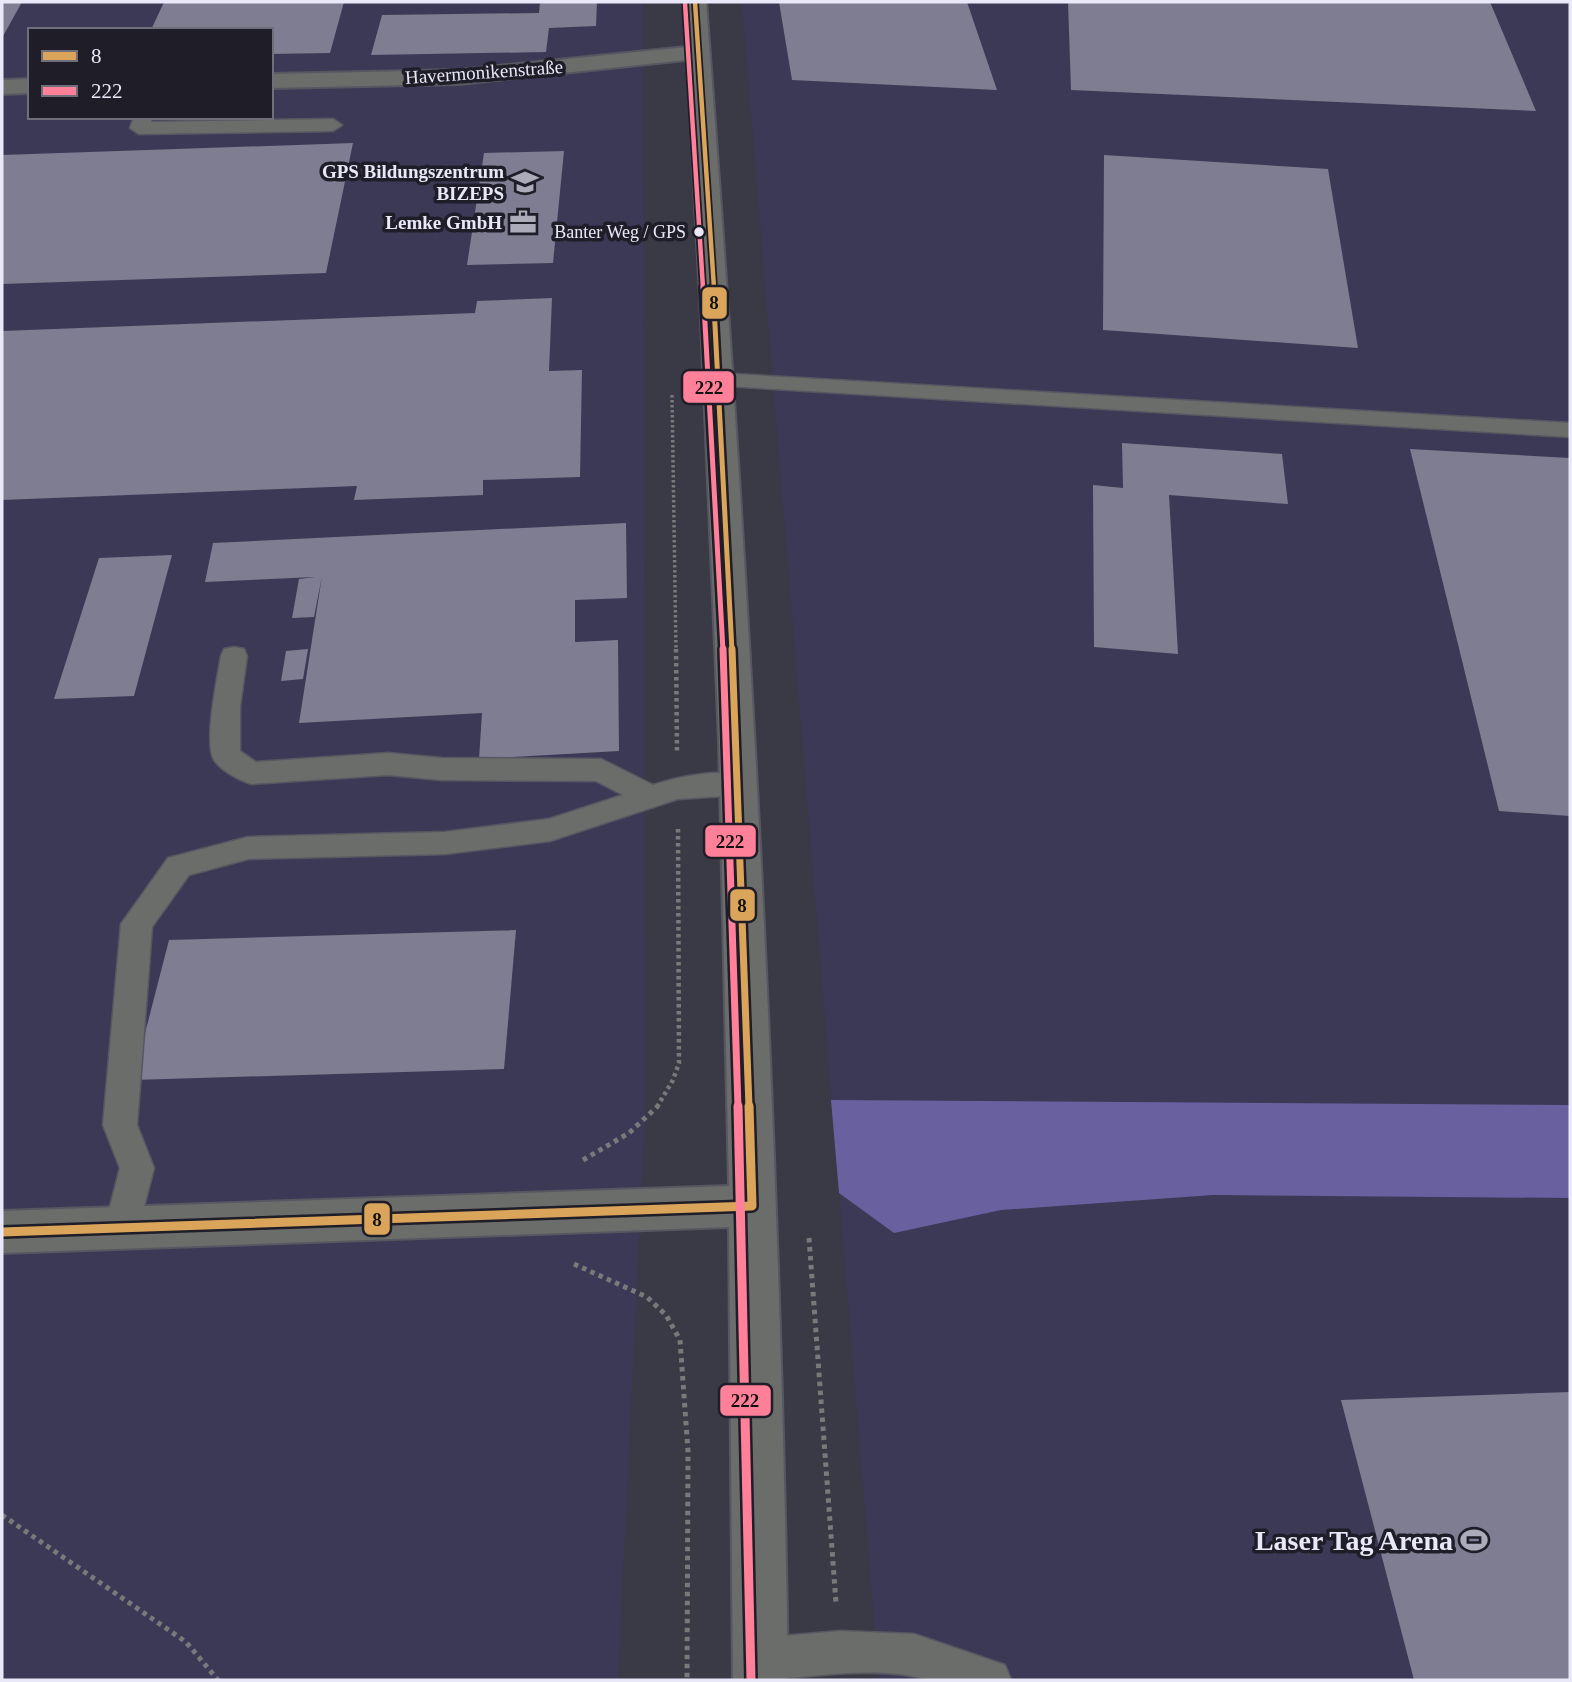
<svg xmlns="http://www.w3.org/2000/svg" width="1572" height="1682" font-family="'Times New Roman',serif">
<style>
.built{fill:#3c3956;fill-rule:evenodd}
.forest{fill:#69619f}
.building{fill:#7e7d91}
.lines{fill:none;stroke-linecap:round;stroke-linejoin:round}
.service-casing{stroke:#575762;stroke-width:3}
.minor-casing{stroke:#575762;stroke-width:4}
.tertiary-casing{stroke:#575762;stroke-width:4}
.path-far2{stroke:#79797b;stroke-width:3.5;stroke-dasharray:2.5 2.5;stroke-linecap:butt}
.path-far1{stroke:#79797b;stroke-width:4.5;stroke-dasharray:3.5 3.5;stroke-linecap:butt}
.path{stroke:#79797b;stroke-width:5;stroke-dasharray:4.5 4.5;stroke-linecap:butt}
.service{fill:#6b6d6b;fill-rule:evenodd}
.minor{fill:#6b6d6b;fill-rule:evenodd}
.tertiary{fill:#6b6d6b;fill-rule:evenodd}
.bus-1-far3-casing{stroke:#1e1d28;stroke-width:8}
.bus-1-far2-casing{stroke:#1e1d28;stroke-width:10}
.bus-1-far1-casing{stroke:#1e1d28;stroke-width:12}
.bus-1-casing{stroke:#1e1d28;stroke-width:14}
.bus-2-far3-casing{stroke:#1e1d28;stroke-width:8}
.bus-2-far2-casing{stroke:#1e1d28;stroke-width:10}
.bus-2-far1-casing{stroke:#1e1d28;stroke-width:12}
.bus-2-casing{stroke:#1e1d28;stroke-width:14}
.bus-1-far3{stroke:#daa55a;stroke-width:4.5}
.bus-1-far2{stroke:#daa55a;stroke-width:5}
.bus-1-far1{stroke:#daa55a;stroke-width:7}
.bus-1{stroke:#daa55a;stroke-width:9}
.bus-2-far3{stroke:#ff8098;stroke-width:4.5}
.bus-2-far2{stroke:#ff8098;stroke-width:5}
.bus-2-far1{stroke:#ff8098;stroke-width:7}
.bus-2{stroke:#ff8098;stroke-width:9}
.bus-dot{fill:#e9e8f8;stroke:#1e1d28;stroke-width:2.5}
.labels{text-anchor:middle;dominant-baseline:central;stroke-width:7;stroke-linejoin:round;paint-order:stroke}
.far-bus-label{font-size:18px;fill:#e9e8f8;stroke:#1e1d28;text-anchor:end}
.far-street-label{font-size:19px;fill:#e9e8f8;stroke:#1e1d28}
.far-poi-label{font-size:19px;font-weight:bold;fill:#e9e8f8;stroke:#1e1d28;text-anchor:end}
.near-poi-label{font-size:28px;font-weight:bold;fill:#e9e8f8;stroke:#1e1d28;text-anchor:end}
.line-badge{stroke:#1e1d28;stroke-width:2.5}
.pale-badge-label{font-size:19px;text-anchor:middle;font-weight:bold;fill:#111}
</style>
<rect width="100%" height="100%" fill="#3a3a46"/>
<path class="built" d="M2 2H643L645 1112 618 1680H2ZM30 30H271V117H30Z
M742 2H1570V1680H879Z"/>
<path class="forest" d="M831 1100 1570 1105V1198L1213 1195 1001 1210 894 1233 839 1193Z"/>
<path class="building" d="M2 2H22L2 38Z
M164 2H344L330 53 271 54V30H151Z
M540 2H597L596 26 549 28 546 52 371 55 382 15 539 13Z
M779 2H967L997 90 792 80Z
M1068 2H1490L1536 111 1071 90Z
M353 143 326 273 2 284V155Z
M564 151 553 263 467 265 484 153Z
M1104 155 1328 169 1358 348 1103 330Z
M552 298 549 371 582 370 580 477 483 480V495L354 500 357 486 2 500V331L475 313 477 301Z
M1122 443 1282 454 1288 504 1169 495 1178 654 1094 647 1093 485 1123 488Z
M1410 449 1570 458V816L1499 811Z
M626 523 627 598 575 600V642L618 640 619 751 479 759 482 713 299 723 322 576 314 617 292 618 299 579 315 577 205 582 213 543Z
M172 555 134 696 54 699 99 558Z
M308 649 303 679 281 681 286 651Z
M516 930 504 1069 133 1080 169 940Z
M1570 1392V1680H1414L1341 1400Z"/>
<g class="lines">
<defs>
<path id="service" d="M134 117H152L151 122 333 119 342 125 333 131 139 134 130 128Z
M717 373 1570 423V437L709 385 706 380 709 375Z
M234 647 244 649 247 656 240 706V751L256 762 388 753 442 758 601 759 653 785C679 776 723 768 749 776L753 784 749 792 739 795 678 799 550 841 445 854 248 859 189 875 152 927 137 1125 154 1168 136 1238 123 1242 110 1238 105 1226 120 1168 103 1125 121 924 168 858 248 837 445 832 549 819 623 795 596 781 442 780 388 775 251 784C239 780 215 768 212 755 206 732 217 680 221 656L224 649Z
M840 1631 914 1634 1005 1665 1011 1680H927C896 1670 854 1672 822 1675 796 1677 769 1682 745 1674L739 1659 745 1644 760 1638Z"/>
<path id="minor" d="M697 46 705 48 708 53 705 58 459 84 271 88V74L459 70Z
M30 79V93L2 94V80Z"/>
<path id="tertiary" d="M684 2H706C748 560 780 1120 788 1680H733L729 1227 2 1253V1211L729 1186 719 740 700 296Z"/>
</defs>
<use href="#service" class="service-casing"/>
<use href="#minor" class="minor-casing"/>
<use href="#tertiary" class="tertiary-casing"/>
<path class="path-far2" d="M672 395 676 651"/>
<path class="path-far1" d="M676 649 677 751
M657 1107 673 1080 679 1063 678 829"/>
<path class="path" d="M583 1160 629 1133 658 1106
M809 1238 836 1603
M574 1264 647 1297 666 1315 680 1340 688 1451 687 1680
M2 1515 186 1642 218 1680"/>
<use href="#service" class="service"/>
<use href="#minor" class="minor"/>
<use href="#tertiary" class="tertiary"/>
<defs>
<path id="bus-1-far3" d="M695 2 714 288"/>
<path id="bus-1-far2" d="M713 287 732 651"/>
<path id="bus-1-far1" d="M732 649 749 1107"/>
<path id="bus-1" d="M749 1106 752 1206
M2 1232 752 1206"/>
<path id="bus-2-far3" d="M685 3 703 288"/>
<path id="bus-2-far2" d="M703 287 723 651"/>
<path id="bus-2-far1" d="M723 649 738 1107"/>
<path id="bus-2" d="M738 1106 751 1680"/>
</defs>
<use href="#bus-1-far3" class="bus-1-far3-casing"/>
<use href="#bus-1-far2" class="bus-1-far2-casing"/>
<use href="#bus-1-far1" class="bus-1-far1-casing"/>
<use href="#bus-1" class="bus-1-casing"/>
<use href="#bus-2-far3" class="bus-2-far3-casing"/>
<use href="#bus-2-far2" class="bus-2-far2-casing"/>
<use href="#bus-2-far1" class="bus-2-far1-casing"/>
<use href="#bus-2" class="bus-2-casing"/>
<use href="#bus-1-far3" class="bus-1-far3"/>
<use href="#bus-1-far2" class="bus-1-far2"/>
<use href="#bus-1-far1" class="bus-1-far1"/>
<use href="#bus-1" class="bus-1"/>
<use href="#bus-2-far3" class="bus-2-far3"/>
<use href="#bus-2-far2" class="bus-2-far2"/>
<use href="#bus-2-far1" class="bus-2-far1"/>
<use href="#bus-2" class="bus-2"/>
</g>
<defs>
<symbol id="school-bare" viewBox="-9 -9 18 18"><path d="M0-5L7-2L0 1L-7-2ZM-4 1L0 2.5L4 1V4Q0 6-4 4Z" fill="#acabba" stroke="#1e1d28" stroke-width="2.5" paint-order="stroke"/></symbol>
<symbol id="office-bare" viewBox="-9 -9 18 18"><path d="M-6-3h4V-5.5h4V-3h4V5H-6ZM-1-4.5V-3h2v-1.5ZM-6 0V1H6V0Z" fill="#acabba" stroke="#1e1d28" stroke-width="2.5" paint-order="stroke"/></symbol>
<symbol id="stadium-bare" viewBox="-9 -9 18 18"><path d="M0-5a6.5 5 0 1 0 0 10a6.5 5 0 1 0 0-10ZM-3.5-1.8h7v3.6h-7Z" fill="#acabba" stroke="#1e1d28" stroke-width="2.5" paint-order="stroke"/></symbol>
</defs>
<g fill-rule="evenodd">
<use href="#school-bare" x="506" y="163" width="38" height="38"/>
<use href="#office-bare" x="504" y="203" width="38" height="38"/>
<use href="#stadium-bare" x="1455" y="1521" width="38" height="38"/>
</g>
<circle class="bus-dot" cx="699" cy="232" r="6"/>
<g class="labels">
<g class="far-bus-label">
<text x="686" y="232">Banter Weg / GPS</text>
</g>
<g class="far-street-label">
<text transform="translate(484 72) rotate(-4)">Havermonikenstraße</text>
</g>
<g class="far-poi-label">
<text x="504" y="171">GPS Bildungszentrum<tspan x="504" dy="22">BIZEPS</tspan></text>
<text x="502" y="222">Lemke GmbH</text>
</g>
<g class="near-poi-label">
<text x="1453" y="1540">Laser Tag Arena</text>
</g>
</g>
<g class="line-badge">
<rect x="701" y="286" width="27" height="34" rx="7" fill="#daa55a"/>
<rect x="682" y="370" width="53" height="34" rx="7" fill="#ff8098"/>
<rect x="704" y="824" width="53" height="34" rx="7" fill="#ff8098"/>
<rect x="729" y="888" width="27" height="34" rx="7" fill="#daa55a"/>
<rect x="363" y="1202" width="28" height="34" rx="7" fill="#daa55a"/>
<rect x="719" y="1384" width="53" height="33" rx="7" fill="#ff8098"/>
</g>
<g class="pale-badge-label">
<text x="714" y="309">8</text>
<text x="709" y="394">222</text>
<text x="730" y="848">222</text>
<text x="742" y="912">8</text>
<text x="377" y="1226">8</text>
<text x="745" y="1407">222</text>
</g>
<rect width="1572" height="1682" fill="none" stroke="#e9e8f8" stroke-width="7"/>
<rect x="28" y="28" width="245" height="91" fill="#1e1d28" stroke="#6f6e7b" stroke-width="2"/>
<rect x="42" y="51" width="35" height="10" fill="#daa55a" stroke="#6f6e7b" stroke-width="2"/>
<text x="91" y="63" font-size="21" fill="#e9e8f8">8</text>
<rect x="42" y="86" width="35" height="10" fill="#ff8098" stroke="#6f6e7b" stroke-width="2"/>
<text x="91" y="98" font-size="21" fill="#e9e8f8">222</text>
</svg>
